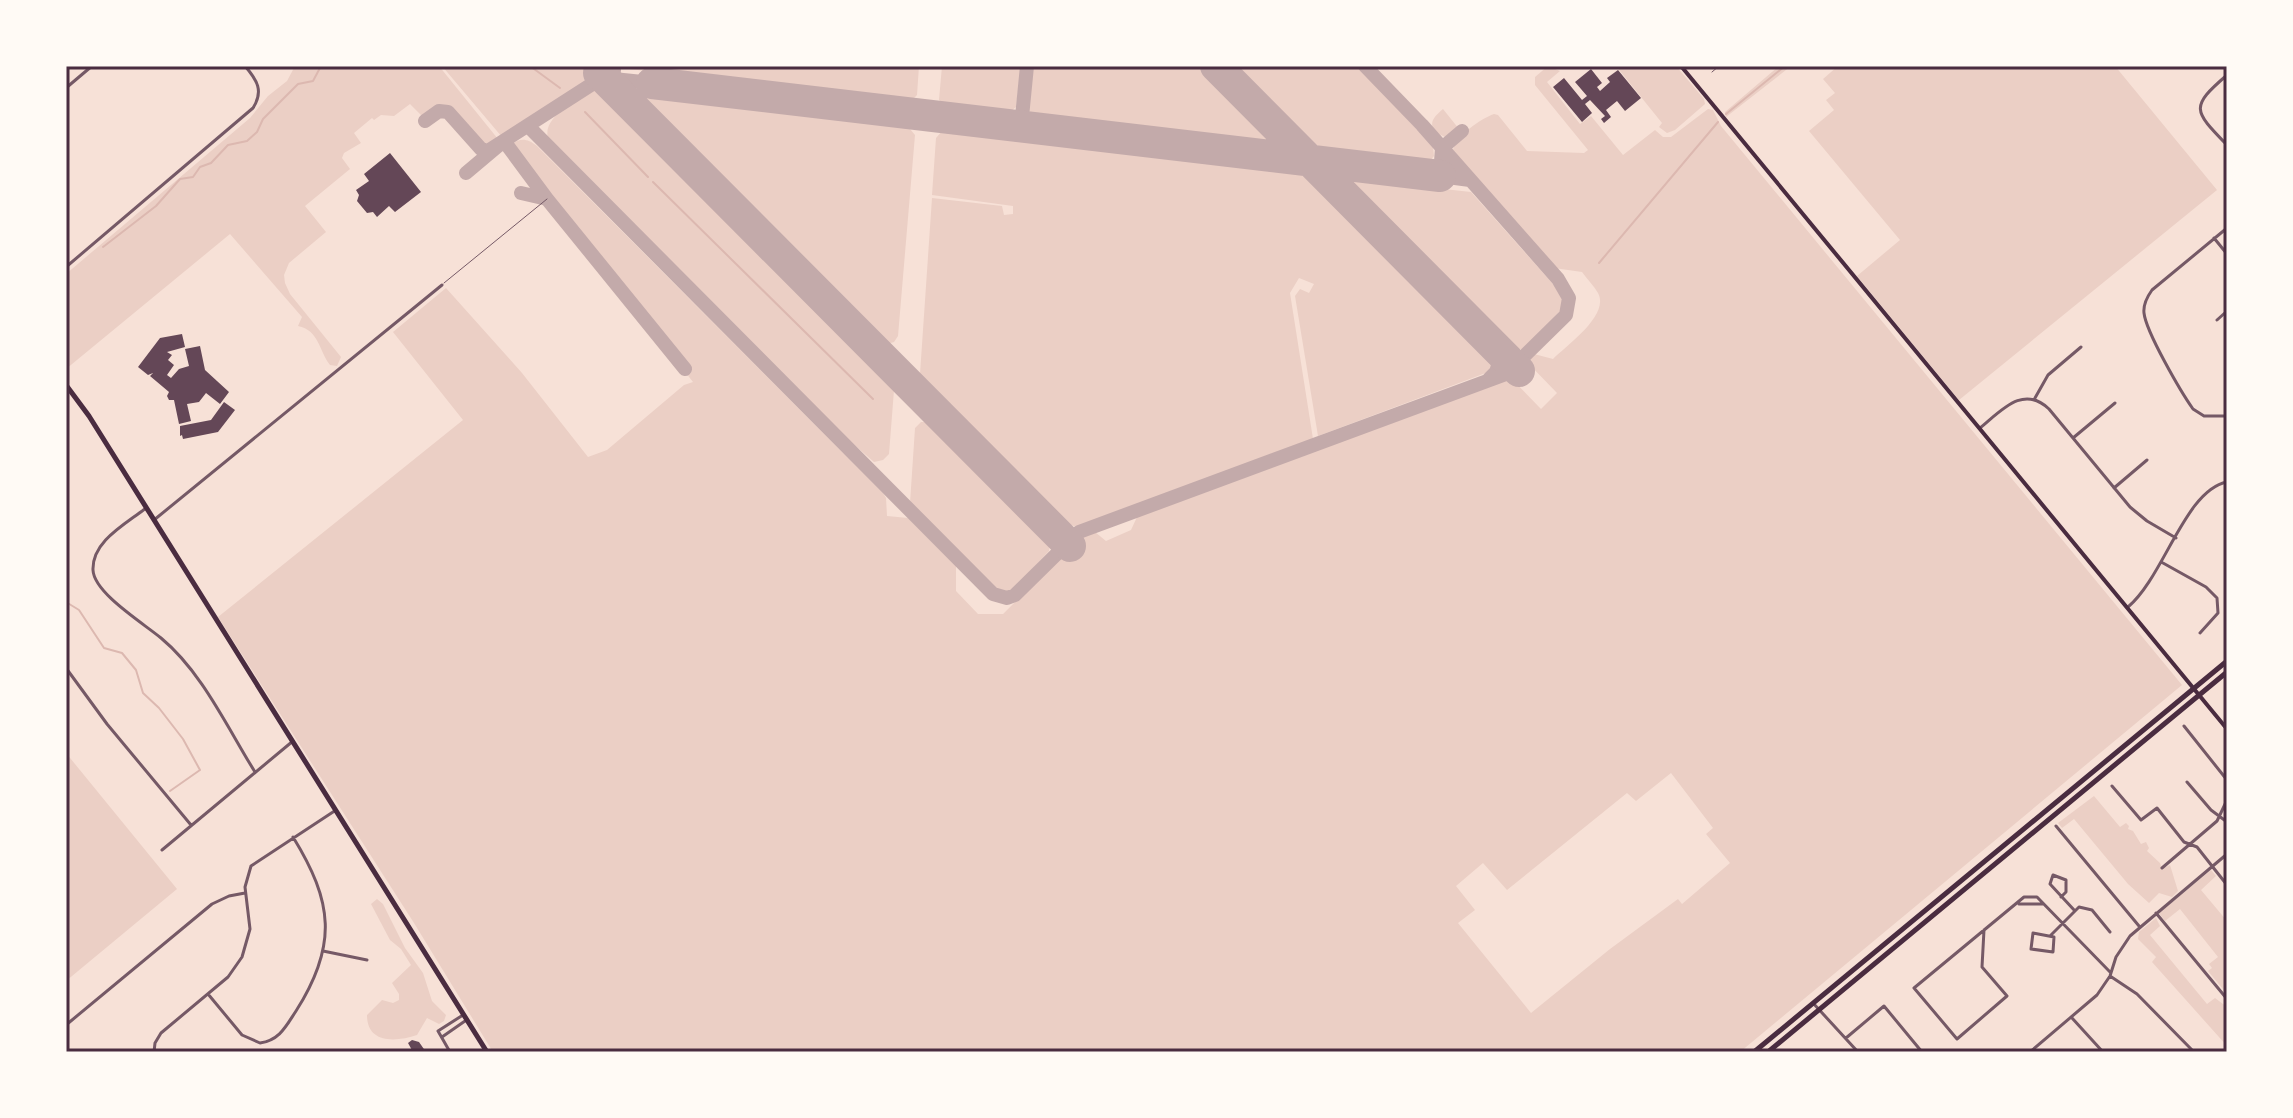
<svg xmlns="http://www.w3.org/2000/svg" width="2293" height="1118" font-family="Commissioner,sans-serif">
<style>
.green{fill:#ebcfc5;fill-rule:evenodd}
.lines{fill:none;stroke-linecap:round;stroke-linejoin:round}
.stream{stroke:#dcb8b0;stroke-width:2}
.taxiway{stroke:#c3aaaa;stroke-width:14}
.runway{stroke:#c3aaaa;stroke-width:32}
.building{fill:#644757}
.service{stroke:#755966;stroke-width:1}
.minor{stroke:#755966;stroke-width:3}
.secondary{stroke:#4a2c40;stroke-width:4}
.primary{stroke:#4a2c40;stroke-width:5}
.neatline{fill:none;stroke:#4a2c40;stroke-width:3}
</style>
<rect width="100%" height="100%" fill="#f7e1d7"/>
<path class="green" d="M295 66H439L498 139 490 143H483L450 108 440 106 422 116 410 104 394 116 381 115 374 120 372 118 354 133 361 143 344 153 342 158 350 169 305 206 326 232 289 263 284 275 285 283 290 294 341 357 337 366 330 365C319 351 319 330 298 326L302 317 230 234 66 369V274L250 118 268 96 287 81Z
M442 66H607L591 80 502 137Z
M625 66H919L917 95 910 102 629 69Z
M942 66H1021L1016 107 1006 115 947 108 939 100Z
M1033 66H1200L1273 139 1267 145 1034 117 1028 109Z
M1231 66H1357L1427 140 1433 147 1434 156 1429 162 1422 164 1319 151Z
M1548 66 1560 71 1547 82 1580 124 1591 116 1623 155 1655 130 1663 137H1671L1708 109 1713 110 1721 126 2182 685 1740 1052H493L414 923 218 617 463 420 393 332 446 288 522 373 588 457 607 450 684 385 693 382 511 151 510 145C521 138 526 138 537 146L883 493 886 498 887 516 908 518 956 566V591L978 614H1003L1078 539 1095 532 1106 541 1131 530 1137 517 1511 378 1541 409 1557 393 1527 362 1534 354 1553 359C1567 345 1610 315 1598 293 1594 286 1587 279 1582 272L1554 268 1453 150C1456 136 1480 119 1494 114L1498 115 1527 151 1584 153 1588 150 1535 85V77ZM1671 773 1713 828 1706 834 1730 863 1682 904 1678 899 1610 949 1531 1013 1458 923 1475 910 1456 886 1483 863 1507 890 1627 793 1636 801Z
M1616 66H1676L1704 99 1705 104 1675 130 1667 133 1659 127 1662 123Z
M1779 66H1791L1726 117 1725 112Z
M1838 66H2115L2217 190 1959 400 1857 276 1900 240 1809 131 1834 110 1826 100 1835 93 1823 79Z
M595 90 602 91 891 382 894 390 889 454 883 460 874 462 843 435 548 139C542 115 577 102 595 90Z
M648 95 905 123 915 135 898 336 894 342 887 344 881 340 643 99Z
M1443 109 1459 129 1445 137 1435 132C1428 122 1435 116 1443 109Z
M943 130 1303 172 1492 360 1491 371 1318 436 1295 296 1300 289 1309 293 1314 284 1299 278 1290 293 1313 439 1078 527 1063 523 924 383 920 374 932 198 1002 206 1004 215 1013 214V206L932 195 936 138Z
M1353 179 1471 192 1561 293 1564 307 1524 349H1513L1350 184Z
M921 422H929L1050 543 1049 551 1010 592 997 590 910 503 915 428Z
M66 753 177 889 66 981Z
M2094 796 2120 827 2126 823 2129 826 2128 829 2133 831 2141 844 2146 842 2149 848 2147 851 2160 863 2162 869 2170 865 2178 891 2172 897 2159 893 2149 903 2128 884 2074 819 2062 828 2058 823Z
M2211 870 2216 876 2201 890 2227 921V994L2208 971 2212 968 2209 964 2218 957 2180 909 2165 921 2159 913Z
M377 899 383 904 405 948 423 973 432 1001 446 1015 444 1021 439 1024 427 1018 417 1035C396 1042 367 1044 367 1015L382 1000 393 1003 399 1000V994L392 983 411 965 401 949 390 940 371 904Z
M2156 918 2160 926 2150 935 2207 1004 2215 998 2227 1007V1046L2152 962 2156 957 2138 939 2139 932Z"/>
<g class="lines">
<path class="stream" d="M530 66 560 88
M585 112 648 177
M1726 114 1785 66
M653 182 873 399
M103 247 156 206 180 179 193 177 200 167 211 163 228 145 247 141 257 132 263 119 298 84 313 81 321 66
M1599 263 1718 122
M66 602 79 610 104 648 122 653 136 670 143 693 159 708 183 739 200 770 170 791"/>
<path class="taxiway" d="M604 78 652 83
M425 121 439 111 448 112 481 149 488 151 614 70
M528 126 993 594 1007 598 1015 595 1079 532 1506 374 1566 315 1569 298 1558 279 1422 125 1365 66
M1021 127 1027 66
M1462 131 1442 148 1440 176 1470 180
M466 173 504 141 547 199 685 369
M521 193 547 199
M1489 379 1496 372 1502 354"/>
<path class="runway" d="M1216 66 1519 371
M599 73 1070 546
M652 83 1440 176"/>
</g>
<path class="building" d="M1591 69 1602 83 1597 87 1600 91 1610 82 1607 78 1618 70 1641 98 1625 111 1617 101 1606 110 1611 117 1604 123 1601 119 1605 116 1590 100 1585 104 1592 113 1582 122 1553 87 1564 78 1582 100 1587 96 1575 82Z
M390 153 421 192 395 212 389 206 377 217 373 212 367 213 357 201 359 195 356 190 369 181 364 174Z
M182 334 185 347 167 352 172 355 168 360 174 365 167 375 171 378 179 369 189 366 185 349 200 346 205 370 229 392 220 404 206 393 199 402 187 404 191 421 179 424 174 400H169L167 396 169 392 150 376 153 373 148 375 138 367 160 338Z
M224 402 235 410 218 432 183 439 182 435 180 436V426L211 420Z
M412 1040 419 1042 426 1052H413L408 1043Z"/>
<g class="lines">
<path class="service" d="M1712 72 1719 66
M444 283 547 199"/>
<path class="minor" d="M2227 75C2190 107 2193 110 2227 145
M66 88 92 66
M2227 228 2152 290C2147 297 2143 304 2144 313 2146 332 2181 392 2193 409L2204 416H2227
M2214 238 2227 254
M66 267 253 108C264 91 257 80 245 66
M2217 320 2227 311
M2035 398 2048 375 2081 347
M1980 428C2001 411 2023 384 2049 409L2130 507 2147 521 2176 538
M2073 438 2115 403
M2114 488 2147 460
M146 508C126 524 92 541 93 570 94 593 143 623 161 638 202 672 227 727 255 772
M154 520 442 285
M2163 563 2206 587 2217 598 2218 613 2200 633
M2128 607C2164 577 2185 490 2227 482
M66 668 107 724 191 825
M2184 726 2227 780
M2187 782 2211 810 2227 822
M2112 786 2141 820 2157 808 2184 842 2197 847 2227 885
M2056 826 2139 926
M162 850 293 741
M2162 868 2217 821 2227 800
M2061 897 2066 892V880L2053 875 2050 884 2075 911
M2019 904H2043
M2156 913 2227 999
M1984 930 1982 967 2007 996 1957 1039 1914 988 2024 897H2037L2111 973
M2033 933 2054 937 2053 952 2031 949Z
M2051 935 2079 907 2092 910 2110 932
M323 951 367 960
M2110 976 2137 994 2194 1052
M208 994 242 1035 260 1043C280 1040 286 1026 296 1011 338 945 333 902 293 837
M1813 1003 1858 1052
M2072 1018 2103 1052
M66 1025 212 904 229 896 245 893
M442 1037 465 1021
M1846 1038 1884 1006 1922 1052
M154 1052 155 1043 161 1033 228 977 242 957 250 929 245 887 251 866 336 810
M450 1052 438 1031 463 1015
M2030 1052 2097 995 2110 976 2116 957 2130 936 2227 854"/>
<path class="secondary" d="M1681 66 2227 729"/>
<path class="primary" d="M66 385 89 416 487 1052
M1754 1052 2227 661
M1768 1052 2227 672"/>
</g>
<rect width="2293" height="1118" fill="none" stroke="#fffaf5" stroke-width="136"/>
<rect x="68" y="68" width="2157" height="982" class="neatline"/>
</svg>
